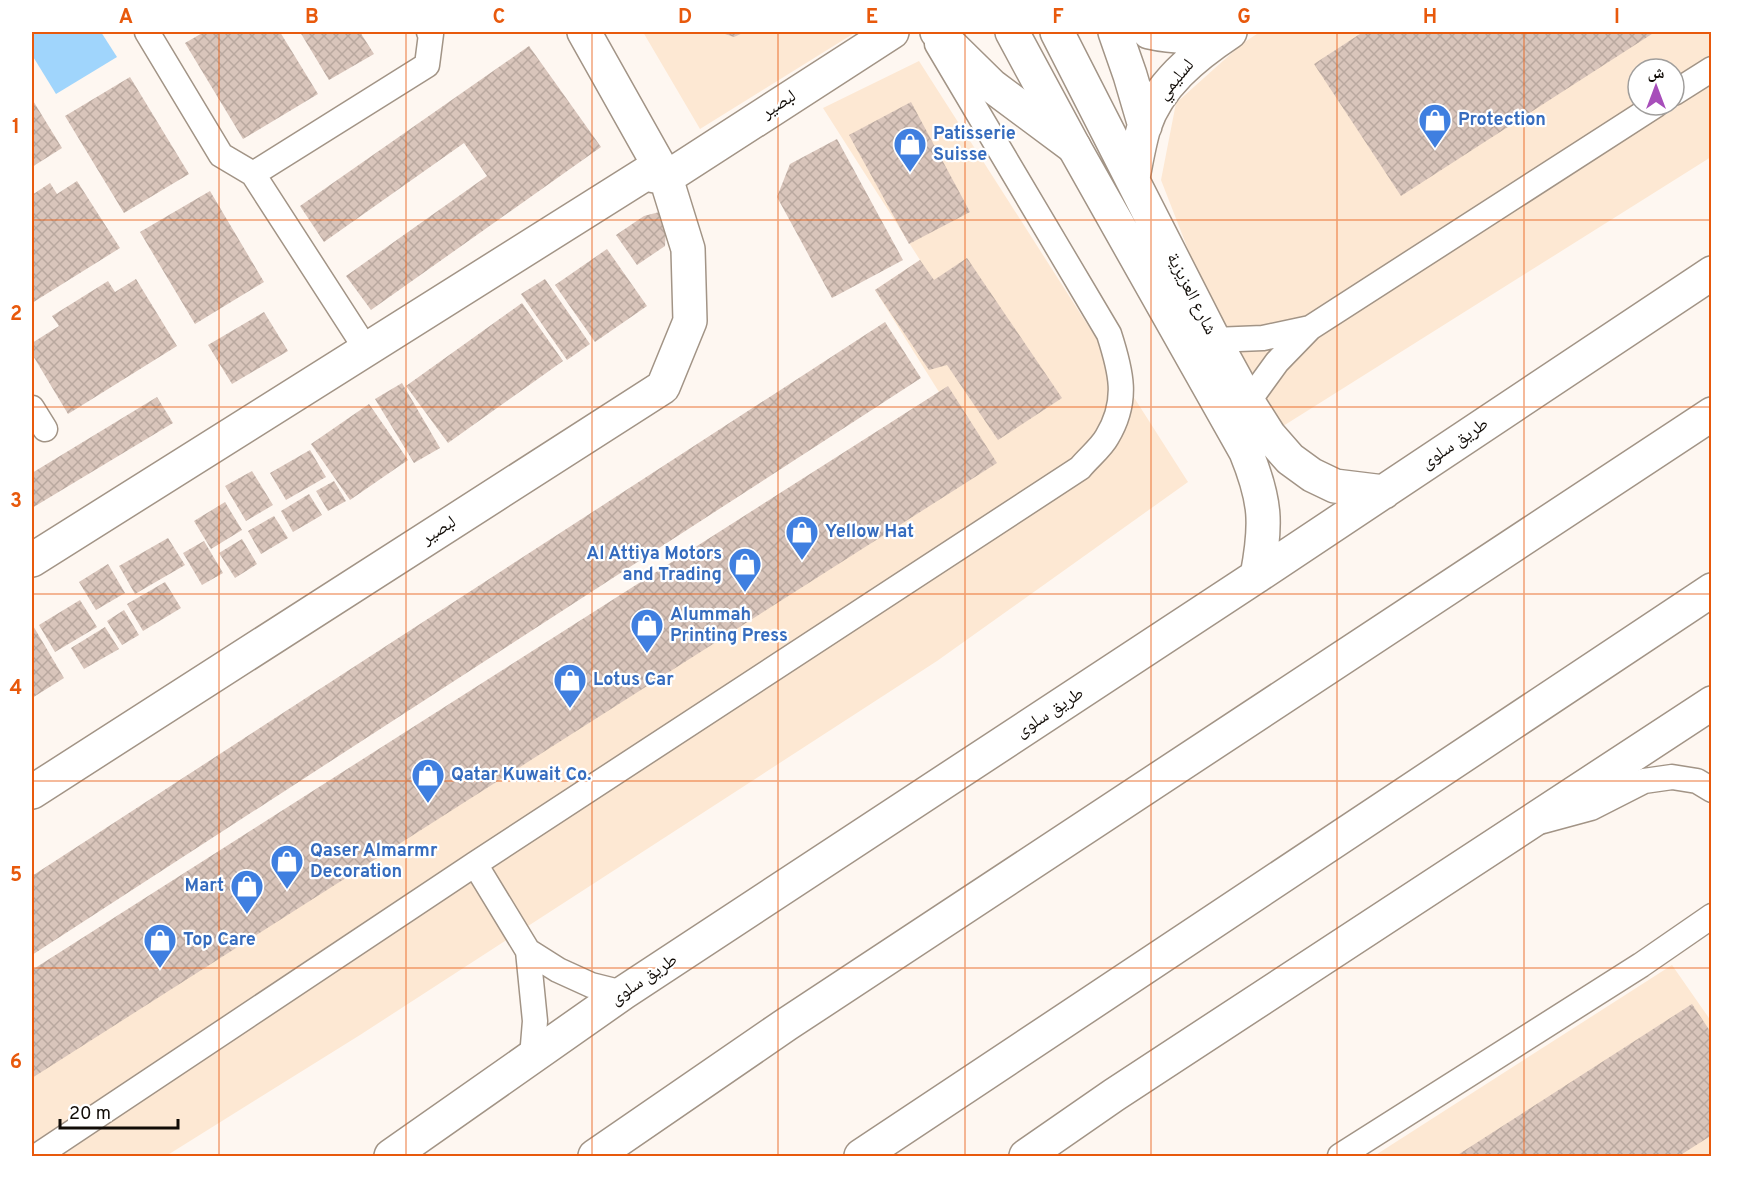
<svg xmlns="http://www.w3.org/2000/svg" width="1743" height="1188" font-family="Overpass,'Noto Naskh Arabic',sans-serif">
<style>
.built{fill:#fde8d3;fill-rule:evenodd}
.water{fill:#a0d5fc}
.building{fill:url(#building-cross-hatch)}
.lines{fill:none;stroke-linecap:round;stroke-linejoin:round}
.service-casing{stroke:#a29486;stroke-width:27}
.minor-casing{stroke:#a29486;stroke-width:36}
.secondary-casing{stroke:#a29486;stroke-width:36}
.motorway-casing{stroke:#a29486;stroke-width:36}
.service{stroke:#fff;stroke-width:24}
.minor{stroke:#fff;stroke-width:33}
.secondary{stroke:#fff;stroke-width:33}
.motorway{stroke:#fff;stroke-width:33}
.grid{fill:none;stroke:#e8590c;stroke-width:1.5;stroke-opacity:0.55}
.labels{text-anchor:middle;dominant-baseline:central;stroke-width:4.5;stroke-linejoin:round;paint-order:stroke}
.street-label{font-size:18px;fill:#110c07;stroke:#fff}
.shop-label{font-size:18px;font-weight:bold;fill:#366cbe;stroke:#fff;text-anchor:start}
.neatline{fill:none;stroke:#e8590c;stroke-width:2}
.grid-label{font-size:20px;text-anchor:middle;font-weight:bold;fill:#e8590c}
</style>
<defs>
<pattern id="building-cross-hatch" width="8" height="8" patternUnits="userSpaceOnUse" patternTransform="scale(1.5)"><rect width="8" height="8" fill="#d9c5bb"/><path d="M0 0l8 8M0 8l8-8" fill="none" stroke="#b9a89f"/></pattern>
</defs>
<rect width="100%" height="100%" fill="#fef7f1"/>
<path class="built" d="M643 32H856L700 129Z
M1260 32H1711V157L1280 428 1217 324 1161 180 1176 103 1243 43ZM1638 69H1674V105H1638Z
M919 61 1188 482 937 661 360 1035 166 1156H32V973L939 392 875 290 920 260 823 108Z
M1672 965 1711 1021V1156H1374Z"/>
<path class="water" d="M32 32H101L117 57 56 94 32 55Z"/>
<path class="building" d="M204 32H280L318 94 243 139 185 43Z
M300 32H360L374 54 329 80Z
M719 32H745L734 37Z
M1363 32H1655L1401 196 1314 64Z
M529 46 601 147 371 310 346 276 487 176 464 143 324 242 300 206Z
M130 77 189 174 124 213 65 116Z
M32 99 62 148 32 167Z
M911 102 970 212 909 244 849 135Z
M837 139 903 260 832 298 777 197 790 164Z
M77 181 120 248 32 303V195L50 183 57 194Z
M210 191 264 282 195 324 140 232Z
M667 210 665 246 637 265 616 235 644 216Z
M607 249 647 306 595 342 555 285Z
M967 258 1062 398 998 440 947 365 929 370 875 290 920 260 934 280Z
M136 279 177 346 68 414 32 354V343L59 326 52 316 108 281 115 292Z
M545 279 590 344 567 360 521 294Z
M522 303 563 361 448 443 406 386Z
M264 312 288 351 232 384 208 345Z
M885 322 921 378 32 955V876Z
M402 383 440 448 414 463 375 399Z
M948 386 997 463 32 1078V970Z
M157 397 173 423 32 508V473Z
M369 404 408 460 350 500 311 444Z
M310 450 326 477 286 500 270 473Z
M252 471 273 505 246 521 225 486Z
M334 481 346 501 328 511 316 491Z
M309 494 322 515 293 532 281 511Z
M225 502 242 530 211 549 194 521Z
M274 516 288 538 261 554 248 531Z
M168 538 185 565 135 594 119 566Z
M242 539 257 564 235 578 219 553Z
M204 541 223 573 202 585 183 553Z
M108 564 125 593 96 610 79 582Z
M165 582 181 608 143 631 127 604Z
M80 600 97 627 55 652 39 625Z
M124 610 139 635 122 645 107 621Z
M32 624 64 678 32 698Z
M105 627 119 649 84 669 71 648Z
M1692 1004 1712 1034V1135L1679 1156H1456Z"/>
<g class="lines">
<defs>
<path id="service" d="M147 32 221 155 253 174 427 65 431 34 429 32
M1674 93 1712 69
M253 174 366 349
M1214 340 1263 338 1310 328
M1248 402 1277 362 1310 328 1656 105
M32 408 45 429
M1543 821 1591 808 1644 781 1672 777 1697 781 1712 790
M475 864 528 951 535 1021 532 1057
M528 951 558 970 591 985 623 993
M37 1156 475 864 1080 468C1088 458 1101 448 1107 437 1129 401 1121 371 1109 334L937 44
M1340 1156 1641 965 1712 916"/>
<path id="minor" d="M937 32 992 86 1074 147
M1115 32 1130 75 1145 126
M1149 32C1175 38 1198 38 1224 32
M666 178 892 32
M1133 178C1136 161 1139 144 1144 127 1158 85 1194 56 1230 32
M32 560 645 174 666 178
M32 792 663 387 690 321 688 249 666 178 584 32"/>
<path id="secondary" d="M1012 32 1074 147 1246 452C1266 501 1267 524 1257 576
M1057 32 1214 340 1248 402 1269 435 1290 459 1312 475 1335 486 1384 492
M391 1156 623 993 1257 576 1712 273
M1026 1156 1114 1095 1712 703"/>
<path id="motorway" d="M595 1156 787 1024 1712 414
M861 1156 1712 590"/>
</defs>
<use href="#service" class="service-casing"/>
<use href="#minor" class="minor-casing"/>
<use href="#secondary" class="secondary-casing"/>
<use href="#motorway" class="motorway-casing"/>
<use href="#service" class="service"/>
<use href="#minor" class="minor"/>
<use href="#secondary" class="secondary"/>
<use href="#motorway" class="motorway"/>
</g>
<path class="grid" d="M219 32V1156M406 32V1156M592 32V1156M778 32V1156M965 32V1156M1151 32V1156M1337 32V1156M1524 32V1156M32 220H1712M32 407H1712M32 594H1712M32 781H1712M32 968H1712"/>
<defs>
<symbol id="shop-pin" viewBox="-11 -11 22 30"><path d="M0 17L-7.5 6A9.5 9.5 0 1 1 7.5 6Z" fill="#3f7fe0" stroke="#fff"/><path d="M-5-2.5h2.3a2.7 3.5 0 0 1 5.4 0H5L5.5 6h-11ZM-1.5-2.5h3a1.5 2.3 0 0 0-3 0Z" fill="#fff"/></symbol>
</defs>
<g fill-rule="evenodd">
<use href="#shop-pin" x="1416" y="101" width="38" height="52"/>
<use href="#shop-pin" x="891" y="125" width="38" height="52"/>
<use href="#shop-pin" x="783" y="513" width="38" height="52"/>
<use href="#shop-pin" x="726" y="545" width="38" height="52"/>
<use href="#shop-pin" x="628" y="606" width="38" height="52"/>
<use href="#shop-pin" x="551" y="661" width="38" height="52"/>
<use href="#shop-pin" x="409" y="756" width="38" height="52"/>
<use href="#shop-pin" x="268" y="842" width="38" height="52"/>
<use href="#shop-pin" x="228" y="867" width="38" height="52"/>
<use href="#shop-pin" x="141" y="921" width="38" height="52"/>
</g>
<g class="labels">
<g class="street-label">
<text transform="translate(1176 80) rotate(-50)">لسليمي</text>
<text transform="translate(779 105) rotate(-33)">لبصير</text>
<text transform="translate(1191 294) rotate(63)">شارع العزيزية</text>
<text transform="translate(1455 444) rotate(-34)">طريق سلوى</text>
<text transform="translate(439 531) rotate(-33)">لبصير</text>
<text transform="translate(1050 713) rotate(-33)">طريق سلوى</text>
<text transform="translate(644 980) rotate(-34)">طريق سلوى</text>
</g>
<g class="shop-label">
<text x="1458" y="120">Protection</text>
<text x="933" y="134">Patisserie<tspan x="933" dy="21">Suisse</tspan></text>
<text x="825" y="532">Yellow Hat</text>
<text x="722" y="554" text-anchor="end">Al Attiya Motors<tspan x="722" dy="21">and Trading</tspan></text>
<text x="670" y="615">Alummah<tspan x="670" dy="21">Printing Press</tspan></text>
<text x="593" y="680">Lotus Car</text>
<text x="451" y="775">Qatar Kuwait Co.</text>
<text x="310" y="851">Qaser Almarmr<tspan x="310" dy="21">Decoration</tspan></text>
<text x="224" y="886" text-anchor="end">Mart</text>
<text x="183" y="940">Top Care</text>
</g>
</g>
<rect width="1743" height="1188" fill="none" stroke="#ffffff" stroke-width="66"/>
<g transform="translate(1656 87)"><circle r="28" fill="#ffffff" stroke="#a09e9c" stroke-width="1.5"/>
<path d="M0-4.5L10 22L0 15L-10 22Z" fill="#a74eba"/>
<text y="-9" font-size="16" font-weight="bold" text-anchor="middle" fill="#110c07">ش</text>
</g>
<path d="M60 1119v9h118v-9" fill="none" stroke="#110c07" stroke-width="3"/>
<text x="69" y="1119" font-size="18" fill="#110c07" stroke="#ffffff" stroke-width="4.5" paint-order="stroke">20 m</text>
<rect x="33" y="33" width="1677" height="1122" class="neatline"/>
<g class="grid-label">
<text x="126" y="23">A</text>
<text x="312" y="23">B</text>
<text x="499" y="23">C</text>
<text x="685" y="23">D</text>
<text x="872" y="23">E</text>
<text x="1058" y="23">F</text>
<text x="1244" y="23">G</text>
<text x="1430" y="23">H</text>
<text x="1617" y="23">I</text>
<text x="16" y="133">1</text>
<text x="16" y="320">2</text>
<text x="16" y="507">3</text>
<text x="16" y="694">4</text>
<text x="16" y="881">5</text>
<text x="16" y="1068">6</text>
</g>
</svg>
